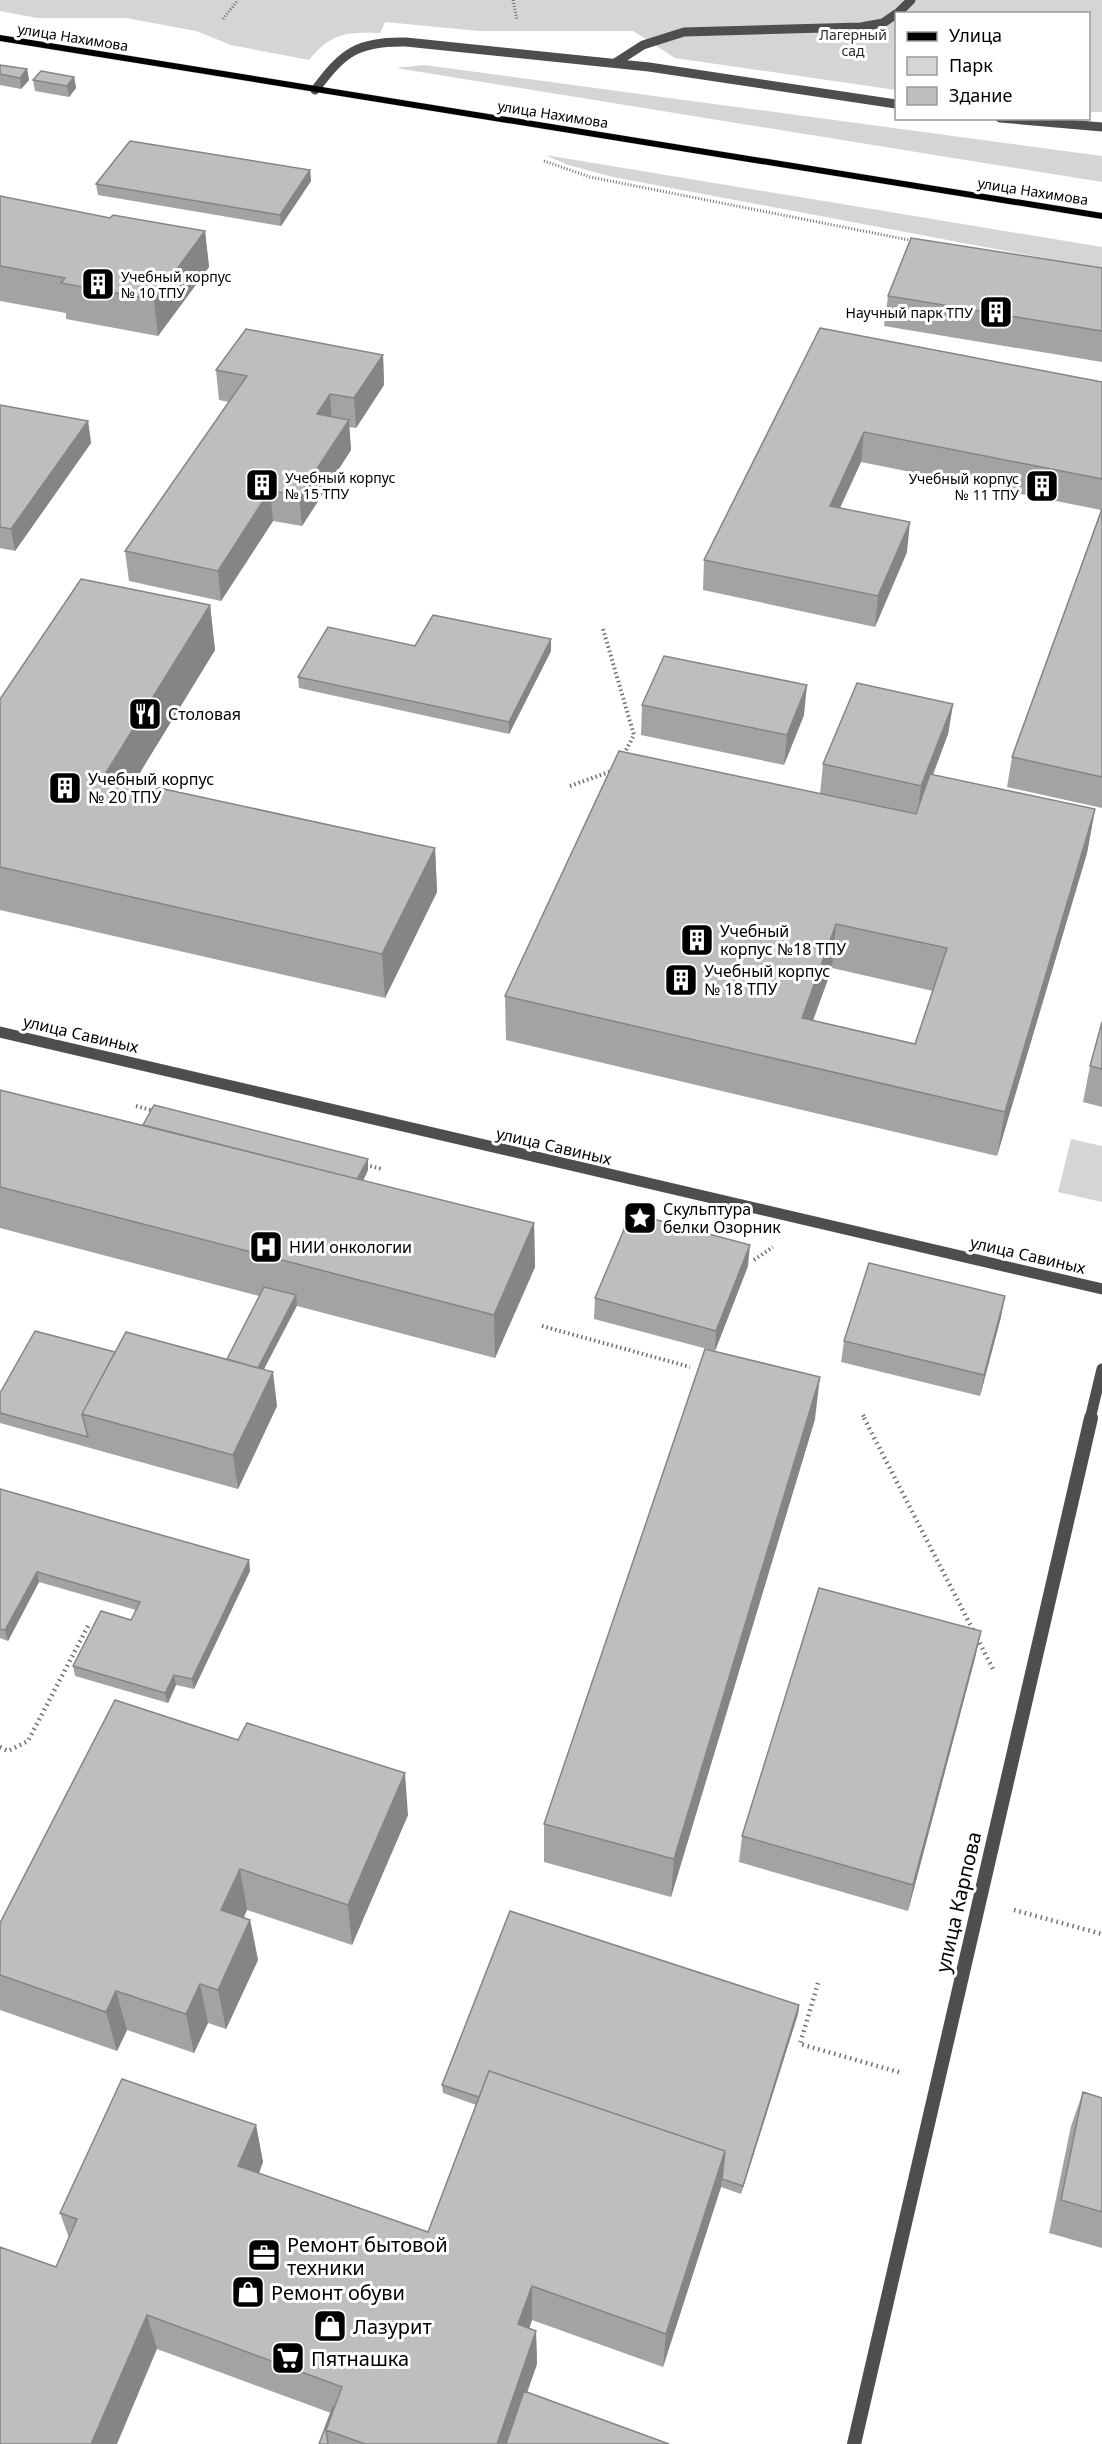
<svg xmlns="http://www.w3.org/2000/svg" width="1102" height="2444" font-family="'Noto Sans',sans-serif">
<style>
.green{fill:#d5d5d5}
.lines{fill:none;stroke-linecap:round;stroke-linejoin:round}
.primary-casing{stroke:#dbdbdb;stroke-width:1}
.path-far2{stroke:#707070;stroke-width:3;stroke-dasharray:1 2;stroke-linecap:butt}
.path-far1{stroke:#707070;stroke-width:4;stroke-dasharray:1.5 3;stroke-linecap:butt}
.path{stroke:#707070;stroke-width:4.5;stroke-dasharray:1.5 4;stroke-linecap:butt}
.lane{stroke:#4e4e4e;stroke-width:9}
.street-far1{stroke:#4e4e4e;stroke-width:11}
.street{stroke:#4e4e4e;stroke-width:14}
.primary{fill:#000;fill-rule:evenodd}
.wall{fill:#a3a3a3;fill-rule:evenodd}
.shaded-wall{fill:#858585}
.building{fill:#bebebe;stroke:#858585;stroke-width:1.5;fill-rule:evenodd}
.labels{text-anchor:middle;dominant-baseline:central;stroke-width:6;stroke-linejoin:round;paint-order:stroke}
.far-park-label{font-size:14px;fill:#2c2c2c;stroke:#fff}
.far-street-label{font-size:14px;fill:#000;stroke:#fff}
.far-poi-label{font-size:14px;fill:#000;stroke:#fff;text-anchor:start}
.poi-label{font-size:16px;fill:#000;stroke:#fff;text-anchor:start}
.street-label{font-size:16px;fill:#000;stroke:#fff}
.near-street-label{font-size:20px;fill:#000;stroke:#fff}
.near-poi-label{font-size:20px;fill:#000;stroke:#fff;text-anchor:start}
</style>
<rect width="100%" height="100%" fill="#fff"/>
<path class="green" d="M0 0H1102V112H1089L1088 14H896V90L675 58 633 31H479L385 22 380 33C346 32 331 33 309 60L231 45 196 31 126 18H37L0 11Z
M424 65 1102 156V182L396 68Z
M545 155 1102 247V269L613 177 568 165Z
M1071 1139 1102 1146V1202L1058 1192Z"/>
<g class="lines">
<defs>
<path id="primary" d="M0 35 1102 213V219L0 41Z"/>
</defs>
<use href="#primary" class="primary-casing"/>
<path class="path-far2" d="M513 0 517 20
M223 19 238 0
M544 161 590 177 914 241"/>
<path class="path-far1" d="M603 629 634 735 623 756
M570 786 612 771
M136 1106 155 1111
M366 1165 382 1169
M754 1260 773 1247
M542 1326 690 1367
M863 1415 865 1419"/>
<path class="path" d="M864 1418 994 1671
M0 1747 8 1751 28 1741 88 1626
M1014 1910 1102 1934
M818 1983 800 2044 902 2073"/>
<path class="lane" d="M897 14 911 0
M615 63 643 45 684 32 861 27 883 23 896 14
M315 90C343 52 358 41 406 42L649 67 896 104
M1000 118 1102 127"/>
<path class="street-far1" d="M0 1032 1102 1289
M1090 1419 1102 1369"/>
<path class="street" d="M854 2444 1091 1418"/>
<use href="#primary" class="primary"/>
</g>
<path class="wall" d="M0 65 27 69 29 80 21 89 0 85Z
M74 77 76 88 69 97 35 91 33 80Z
M310 170 311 181 281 226 98 195 96 184Z
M0 196 110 218 205 231 209 267 158 336 66 319V313L0 301Z
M1102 268V362L884 326 888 296Z
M820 328 1102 382V808L1007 787 1012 757 1101 510 861 462 840 508 907 552 875 627 703 590 704 560Z
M383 355 384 385 356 428 349 427 351 450 302 526 273 521 221 601 129 581 125 551 229 402 219 400 216 370Z
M0 405 88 421 91 443 15 551 0 548Z
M210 605 215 650 134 782 435 848 437 892 385 998 0 910V699Z
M415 646 551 651 509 734 299 688 298 677Z
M953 704 948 734 933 775 1095 809 1087 853 997 1156 506 1040 505 996 820 794 823 764ZM832 968 933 991 915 1044 813 1020Z
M642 705 804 715 784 765 641 735Z
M1102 1022V1107L1083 1102 1090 1066Z
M0 1090 143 1125 368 1170 363 1181 534 1223 535 1267 495 1358 297 1306 264 1369 277 1406 238 1489 0 1423V1393L115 1352 227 1359 259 1296 0 1228Z
M748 1266 715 1351 594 1319 595 1298Z
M1001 1317 980 1396 841 1362 844 1341Z
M815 1419 671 1897 544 1862V1824Z
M0 1489 249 1560 250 1571 194 1689 176 1685 168 1703 75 1676 73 1666 131 1620 136 1610 39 1582 8 1641 0 1638Z
M981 1631 975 1658 908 1911 739 1862 742 1836Z
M408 1815 352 1945 247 1910 244 1917 250 1920 258 1960 226 2029 208 2023 194 2053 127 2030 117 2051 0 2010V1923Z
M799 2005 798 2014 741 2194 721 2187 663 2367 532 2320 529 2328 536 2331 537 2364 527 2392 669 2444H319L331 2413 157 2349 56 2267 69 2238 60 2213 256 2125 263 2162 259 2174 428 2232 476 2105 443 2093 442 2085Z
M1083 2092 1102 2098V2248L1049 2233 1071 2126Z"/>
<path class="shaded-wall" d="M27 69 29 80 21 89 20 78Z
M74 77 76 88 69 97 67 86Z
M310 170 311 181 281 226 280 215Z
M205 231 209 267 158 336 154 300Z
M383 355 384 385 356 428 354 398Z
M330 394 332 423 317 414Z
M349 420 351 450 302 526 299 496Z
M88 421 91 443 15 551 11 529Z
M864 432 861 462 827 536 830 506Z
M270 490 273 521 221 601 218 571Z
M910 522 907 552 875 627 878 596Z
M210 605 215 650 111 820 104 776Z
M551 639V651L509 734V722Z
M807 685 804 715 784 765 787 735Z
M953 704 948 734 917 816 921 786Z
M1095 809 1087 853 997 1156 1005 1112Z
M435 848 437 892 385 998 382 954Z
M836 924 832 968 798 1062 802 1018Z
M368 1159V1170L345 1218 344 1207Z
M534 1223 535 1267 495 1358 494 1315Z
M750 1245 748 1266 715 1351 716 1331Z
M296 1295 297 1305 249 1398 248 1388Z
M1005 1296 1001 1317 980 1396 984 1375Z
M273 1372 277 1406 238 1489 233 1455Z
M820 1377 815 1419 671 1897 674 1859Z
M249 1560 250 1571 194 1689 192 1679Z
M37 1572 39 1582 8 1641 5 1630Z
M981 1631 975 1658 908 1911 913 1885Z
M174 1675 176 1685 168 1703 165 1693Z
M405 1773 408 1815 352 1945 348 1905Z
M240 1869 247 1910 229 1950 221 1910Z
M250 1920 258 1960 226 2029 218 1990Z
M200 1984 208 2023 194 2053 186 2014Z
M116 1991 127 2030 117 2051 106 2012Z
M799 2005 798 2014 741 2194 743 2186Z
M256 2125 263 2162 246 2203 238 2166Z
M725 2151 721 2187 663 2367 666 2334Z
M532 2286V2320L519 2358 518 2324Z
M147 2315 157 2349 117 2444H91Z
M536 2331 537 2364 509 2444H497Z"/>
<path class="building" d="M0 65 27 69 20 78 0 74Z
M41 71 74 77 67 86 33 80Z
M130 141 310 170 280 215 96 184Z
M0 196 110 218 113 215 205 231 154 300 61 283 65 278 0 266Z
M911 238 1102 268V331L888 296Z
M820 328 1102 382V479L864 432 830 506 910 522 878 596 704 560Z
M246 329 383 355 354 398 330 394 317 414 349 420 299 496 270 490 218 571 125 551 247 376 216 370Z
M0 405 88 421 11 529 0 527Z
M1102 509V777L1012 757Z
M81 579 210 605 104 776 435 848 382 954 0 867V699Z
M433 615 551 639 509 722 298 677 328 627 415 646Z
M664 656 807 685 787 735 642 705Z
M857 683 953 704 921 786 823 764Z
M619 751 916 814 930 774 1095 809 1005 1112 505 996ZM836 924 947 948 915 1044 802 1018Z
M1102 1022V1069L1090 1066Z
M0 1090 534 1223 494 1315 0 1187Z
M154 1105 368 1159 357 1179 143 1125Z
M631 1213 750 1245 716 1331 595 1298Z
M869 1263 1005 1296 984 1375 844 1341Z
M264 1287 296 1295 258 1368 227 1359Z
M35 1331 115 1352 82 1414 88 1437 0 1413V1393Z
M126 1332 273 1372 233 1455 82 1414Z
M705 1349 820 1377 674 1859 544 1824Z
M0 1489 249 1560 192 1679 174 1675 165 1693 73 1666 101 1611 131 1620 140 1602 37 1572 5 1630 0 1629Z
M819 1588 981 1631 913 1885 742 1836Z
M115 1700 238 1740 247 1723 405 1773 348 1905 240 1869 221 1910 250 1920 218 1990 200 1984 186 2014 116 1991 106 2012 0 1975V1923Z
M510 1911 799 2005 743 2186 722 2179 725 2151 489 2071 479 2097 442 2085Z
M489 2071 725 2151 666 2334 532 2286 518 2324 536 2331 497 2444H365L326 2430 342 2387 147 2315 91 2444H0V2247L56 2267 77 2219 60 2213 122 2079 256 2125 238 2166 428 2232Z
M1083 2092 1102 2098V2212L1061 2200Z
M524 2391 669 2444H506Z
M333 2407H334L326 2430 328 2444H319Z"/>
<defs>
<symbol id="building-square" viewBox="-11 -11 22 22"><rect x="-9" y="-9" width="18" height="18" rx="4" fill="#000" stroke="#fff"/><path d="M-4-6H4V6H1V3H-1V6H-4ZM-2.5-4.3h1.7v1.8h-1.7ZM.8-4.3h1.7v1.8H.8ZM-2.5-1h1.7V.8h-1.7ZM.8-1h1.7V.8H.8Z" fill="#fff"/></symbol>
<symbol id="restaurant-square" viewBox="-11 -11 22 22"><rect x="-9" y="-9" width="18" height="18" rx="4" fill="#000" stroke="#fff"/><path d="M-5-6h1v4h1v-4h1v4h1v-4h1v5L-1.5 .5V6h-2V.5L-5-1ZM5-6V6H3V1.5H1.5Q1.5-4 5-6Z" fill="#fff"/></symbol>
<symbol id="sight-square" viewBox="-11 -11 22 22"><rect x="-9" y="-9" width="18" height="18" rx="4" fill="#000" stroke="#fff"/><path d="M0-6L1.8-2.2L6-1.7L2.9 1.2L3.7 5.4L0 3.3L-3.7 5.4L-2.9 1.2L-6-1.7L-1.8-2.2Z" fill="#fff"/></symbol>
<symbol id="hospital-square" viewBox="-11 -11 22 22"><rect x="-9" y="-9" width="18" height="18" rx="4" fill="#000" stroke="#fff"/><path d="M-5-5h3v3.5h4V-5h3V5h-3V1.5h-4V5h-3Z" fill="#fff"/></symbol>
<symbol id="office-square" viewBox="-11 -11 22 22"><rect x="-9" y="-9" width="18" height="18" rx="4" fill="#000" stroke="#fff"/><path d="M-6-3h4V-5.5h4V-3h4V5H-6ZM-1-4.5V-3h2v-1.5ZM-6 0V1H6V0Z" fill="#fff"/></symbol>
<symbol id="shop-square" viewBox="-11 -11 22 22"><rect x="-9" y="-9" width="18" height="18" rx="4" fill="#000" stroke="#fff"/><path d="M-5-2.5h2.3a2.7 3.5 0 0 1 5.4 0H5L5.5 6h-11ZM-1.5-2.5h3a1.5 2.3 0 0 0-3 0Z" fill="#fff"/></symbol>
<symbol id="supermarket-square" viewBox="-11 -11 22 22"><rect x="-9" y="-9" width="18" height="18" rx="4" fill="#000" stroke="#fff"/><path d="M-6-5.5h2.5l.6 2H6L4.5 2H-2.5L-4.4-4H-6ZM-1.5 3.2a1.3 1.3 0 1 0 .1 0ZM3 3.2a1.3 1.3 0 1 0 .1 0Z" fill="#fff"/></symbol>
</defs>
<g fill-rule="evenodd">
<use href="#building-square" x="79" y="265" width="38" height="38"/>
<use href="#building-square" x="977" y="293" width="38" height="38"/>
<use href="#building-square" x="243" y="466" width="38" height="38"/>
<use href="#building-square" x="1023" y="467" width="38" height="38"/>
<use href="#restaurant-square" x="126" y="695" width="38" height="38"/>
<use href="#building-square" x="46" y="769" width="38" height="38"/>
<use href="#building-square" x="678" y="921" width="38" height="38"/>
<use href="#building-square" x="662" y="961" width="38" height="38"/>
<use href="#sight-square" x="621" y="1199" width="38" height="38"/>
<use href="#hospital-square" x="247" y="1228" width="38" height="38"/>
<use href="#office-square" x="245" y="2236" width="38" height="38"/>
<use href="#shop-square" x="229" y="2273" width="38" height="38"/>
<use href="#shop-square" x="311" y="2307" width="38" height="38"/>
<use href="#supermarket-square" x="269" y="2339" width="38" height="38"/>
</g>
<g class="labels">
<g class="far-park-label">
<text x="853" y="34">Лагерный<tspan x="853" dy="16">сад</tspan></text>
</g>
<g class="far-street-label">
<text transform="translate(73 37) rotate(9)">улица Нахимова</text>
<text transform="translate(553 114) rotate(9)">улица Нахимова</text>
<text transform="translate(1033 191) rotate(9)">улица Нахимова</text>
</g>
<g class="far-poi-label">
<text x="121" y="276">Учебный корпус<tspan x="121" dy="16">№ 10 ТПУ</tspan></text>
<text x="973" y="312" text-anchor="end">Научный парк ТПУ</text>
<text x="285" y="477">Учебный корпус<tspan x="285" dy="16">№ 15 ТПУ</tspan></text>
<text x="1019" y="478" text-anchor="end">Учебный корпус<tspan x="1019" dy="16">№ 11 ТПУ</tspan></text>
</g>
<g class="poi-label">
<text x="168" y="714">Столовая</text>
<text x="88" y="779">Учебный корпус<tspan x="88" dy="18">№ 20 ТПУ</tspan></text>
<text x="720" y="931">Учебный<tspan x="720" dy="18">корпус №18 ТПУ</tspan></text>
<text x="704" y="971">Учебный корпус<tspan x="704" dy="18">№ 18 ТПУ</tspan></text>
<text x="663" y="1209">Скульптура<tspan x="663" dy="18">белки Озорник</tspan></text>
<text x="289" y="1247">НИИ онкологии</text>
</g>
<g class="street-label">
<text transform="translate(81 1034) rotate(13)">улица Савиных</text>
<text transform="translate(554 1146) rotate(13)">улица Савиных</text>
<text transform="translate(1028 1255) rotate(13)">улица Савиных</text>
</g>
<g class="near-street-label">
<text transform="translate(958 1902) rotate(-77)">улица Карпова</text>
</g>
<g class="near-poi-label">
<text x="287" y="2244">Ремонт бытовой<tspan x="287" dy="23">техники</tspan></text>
<text x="271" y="2292">Ремонт обуви</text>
<text x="353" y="2326">Лазурит</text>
<text x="311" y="2358">Пятнашка</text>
</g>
</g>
<rect x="895" y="12" width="195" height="108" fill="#ffffff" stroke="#999999" stroke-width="1.5"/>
<rect x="907" y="32" width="30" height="9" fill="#000000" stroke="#999999" stroke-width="1.5"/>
<text x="949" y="42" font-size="18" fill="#000000">Улица</text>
<rect x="907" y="57" width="30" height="18" fill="#d5d5d5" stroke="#999999" stroke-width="1.5"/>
<text x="949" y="72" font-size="18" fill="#000000">Парк</text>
<rect x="907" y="87" width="30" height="18" fill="#bebebe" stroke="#999999" stroke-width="1.5"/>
<text x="949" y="102" font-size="18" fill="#000000">Здание</text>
</svg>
